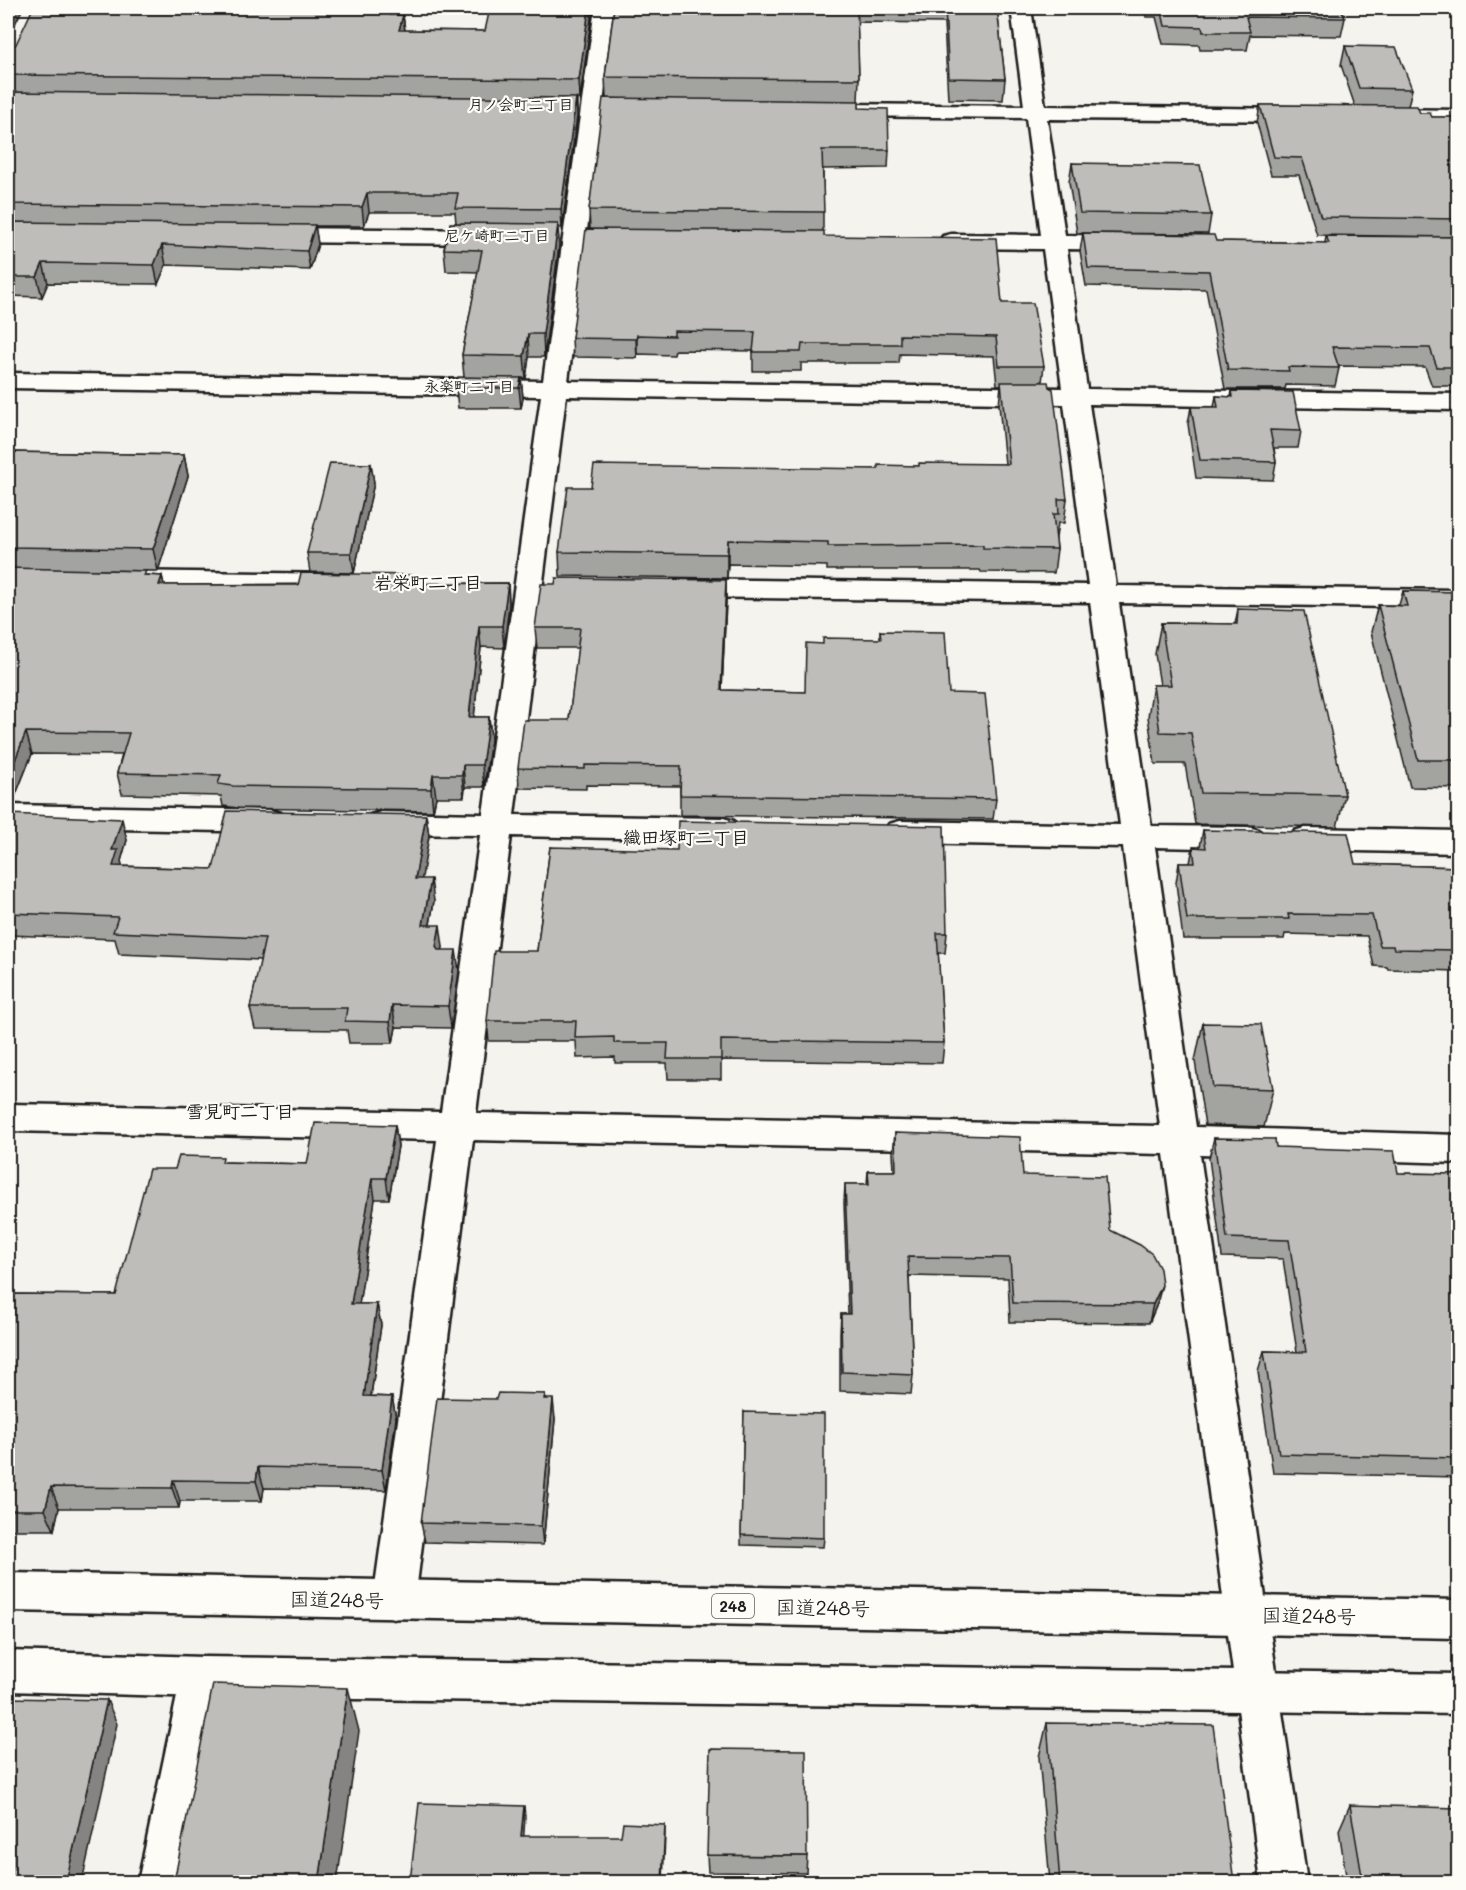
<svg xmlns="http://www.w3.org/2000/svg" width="1466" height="1890" font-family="Mali,'Klee One',sans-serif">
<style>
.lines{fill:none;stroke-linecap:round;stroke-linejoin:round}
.minor-casing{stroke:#1c1c1c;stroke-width:5}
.trunk-casing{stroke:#1c1c1c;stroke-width:5}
.minor{fill:#fdfcf7;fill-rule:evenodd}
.trunk{fill:#fdfcf7;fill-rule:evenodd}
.wall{fill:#a3a3a0;stroke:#1c1c1c;stroke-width:1.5}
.shaded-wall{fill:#858482;stroke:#1c1c1c;stroke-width:1.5}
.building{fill:#bebdba;stroke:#1c1c1c;stroke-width:1.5}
.labels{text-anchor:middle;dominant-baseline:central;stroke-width:4.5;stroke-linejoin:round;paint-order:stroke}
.far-neighbourhood-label{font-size:15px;font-weight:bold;fill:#1c1c1c;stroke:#fdfcf7}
.shield{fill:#fdfcf7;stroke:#605f5e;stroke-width:1.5}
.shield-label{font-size:15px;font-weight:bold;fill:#1c1c1c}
.neighbourhood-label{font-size:18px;font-weight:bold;fill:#1c1c1c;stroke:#fdfcf7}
.near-street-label{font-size:20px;fill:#1c1c1c;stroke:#fdfcf7}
</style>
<rect width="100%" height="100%" fill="#f4f3ee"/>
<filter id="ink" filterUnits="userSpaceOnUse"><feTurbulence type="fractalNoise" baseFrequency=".0167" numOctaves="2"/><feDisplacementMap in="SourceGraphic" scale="12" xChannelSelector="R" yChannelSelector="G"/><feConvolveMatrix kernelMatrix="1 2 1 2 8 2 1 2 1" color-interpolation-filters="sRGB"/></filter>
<g filter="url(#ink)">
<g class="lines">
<defs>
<path id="minor" d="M595 8H615L568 381 1062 388 1043 249 951 248 943 246 939 241 943 236 951 234 1041 235 1026 118 842 116 834 115 831 110 834 105 842 104 1024 106 1011 8H1031L1045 106 1304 109 1312 110 1315 115 1312 120 1304 121 1047 119 1065 235 1128 236 1136 238 1140 243 1136 248 1128 250 1067 249 1087 389 1458 394V410L1089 404 1116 586 1458 590V608L1119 603 1151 826 1248 827 1259 830 1264 838 1259 846 1248 849 1155 847 1196 1127 1458 1135V1163L1200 1155 1307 1882H1261L1164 1154 473 1140 415 1600 409 1614 394 1619 379 1614 373 1600 437 1140 8 1131V1104L441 1112 480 835 381 834 370 831 365 823 370 815 381 812 483 814 541 396 8 388V373L543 381ZM566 396 1064 404 1088 585 680 579 670 582 666 588 670 594 680 597 1090 602 1120 825 900 821 889 824 884 832 889 840 900 843 1123 847 1160 1126 476 1113 511 836 723 840 734 837 739 829 734 821 723 818 514 815Z
M1385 109 1458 110V122L1377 120 1374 115 1377 110Z
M273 228 492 230 500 232 504 237 500 242 492 244 273 242 265 240 261 235 265 230Z
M119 571 344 574 354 577 358 583 354 589 344 592 119 589 109 586 105 580 109 574Z
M8 805 270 810 281 813 286 821 281 829 270 832 8 827Z
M1305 828 1458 831V853L1305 850 1294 847 1289 839 1294 831Z
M203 1657 218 1663 225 1677 184 1882H138L181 1677 188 1663Z"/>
<path id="trunk" d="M8 1573 1458 1600V1638L8 1611Z
M8 1651 203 1657 1458 1674V1714L203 1697 8 1691Z"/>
</defs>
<use href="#minor" class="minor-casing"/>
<use href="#trunk" class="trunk-casing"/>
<use href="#minor" class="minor"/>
<use href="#trunk" class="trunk"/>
</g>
<path class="wall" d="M614 8H997L1005 79 1003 100 948 99 944 23 857 22 859 79 858 101 859 108 889 150 888 168 823 169V231L824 236 1002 303 1044 366 1042 382 1067 499 1064 523H1058L1056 538 1057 549 1054 573 981 572 980 570H827V566L728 564 727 578 560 576 559 552 591 487 877 469 919 466 1005 464 999 405 1001 385H997L994 356 900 354 899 363H801V371H753V351L675 350 674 355 637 354V358L573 357 572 338 590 229 589 210 606 98 605 77Z
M1144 8H1341L1345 18 1341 36 1250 35 1247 50H1200L1199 45 1163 44 1156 17H1146Z
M397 15H403L405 30 485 31 591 19 580 99H577V116L562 228H558L559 246 544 357H529L526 378H521L523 398 521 408H458L456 388 464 377 462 355 478 272 446 271 444 249 456 223 455 212H369L364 226H315L318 244 310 270 166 265 158 284 48 283 42 297 8 296V50Z
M1345 46 1412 89 1408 106 1420 113 1432 117H1458V386H1432L1425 367 1338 366 1339 368 1335 386 1286 385 1285 389H1225L1206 289 1086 286 1080 251 1083 233 1216 241 1325 243 1326 236 1458 237 1317 235 1299 175H1271L1257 123 1260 105 1355 106 1341 65Z
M1072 163 1211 215 1208 234 1077 233 1069 182Z
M1232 391 1301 431 1298 448H1274L1276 462 1273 480 1196 478 1188 424 1191 407H1214L1216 396 1231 397Z
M8 452 184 455 188 476 158 571 90 570 147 575 162 576 164 585 508 583 509 604 504 648 481 647 474 717H489L491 739 484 787H465L464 797H436L433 811 238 808 223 806 221 796 122 794 117 773 122 755 32 754 12 804 8 805Z
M371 464 374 483 354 573 310 572 307 553Z
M726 580V600L722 690 805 692 823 644 880 639V631L949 693 996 799 993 819 680 815V786L586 785V789L519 788 518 768 569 720 578 648H537L535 628Z
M1403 591 1458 592V788L1410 787 1371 632 1378 605H1399Z
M1238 609 1345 795 1337 827 1195 824 1185 764H1155L1148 717 1153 685H1160L1155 654 1161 623 1235 624Z
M8 814 127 840 121 861 122 866 213 869 426 815 429 836 421 879 434 901 430 925 443 947 442 950 459 971 451 1028 396 1027 393 1043H349L347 1030 255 1029 250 1008 261 960 119 954 115 939 8 935Z
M1203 830 1355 864 1458 867V971L1388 969 1387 967 1374 966 1367 936 1285 934 1284 939H1183L1176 883 1179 863H1190L1193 847H1200Z
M550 847 947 933 945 953H938L944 1043 942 1063 721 1060V1079H668L667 1063H615V1057L577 1058 576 1041H489L487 1021 537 951Z
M1203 1023 1273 1089 1264 1127 1205 1125 1195 1061Z
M395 1125 398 1146 389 1199H375L359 1304H377L381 1325 371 1396 392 1397 396 1418 386 1490 264 1488 262 1501H180L179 1508H59L54 1530H8V1294L116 1295 175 1169 224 1162 307 1164Z
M895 1133 1023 1175 1110 1230 1157 1304 1149 1323 1010 1322 1008 1278 909 1276 913 1375 911 1394 840 1391V1333L841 1314H848L844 1203 845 1184H867L868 1171H894L893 1153Z
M1214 1138 1276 1147 1398 1173 1458 1174V1477L1273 1473 1258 1371 1264 1351 1297 1352 1283 1259 1222 1257 1209 1158Z
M545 1394 546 1399 555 1419 543 1545 425 1542 421 1523 496 1399Z
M744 1412 824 1538 823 1547 741 1545Z
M1047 1723 1234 1882H1050L1039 1757Z
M1350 1805 1458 1882H1347L1339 1830Z
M707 1855 807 1856 806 1873 708 1872Z"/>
<path class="shaded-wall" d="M10 8H23L8 38V12Z
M392 8H400L392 33 390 15Z
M589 8H591V19L580 99 579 80Z
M403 15 405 33 399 30Z
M576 98 577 116 562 228 561 209Z
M367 193 369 212 364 226 362 207Z
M558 224 559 246 544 357 543 334Z
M315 225 318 244 310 270 307 251Z
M162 245 166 265 158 284 154 265Z
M43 263 48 283 42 297 37 277Z
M528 334 529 357 526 378 524 356Z
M637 335V358L636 339Z
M521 378 523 398 521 408 519 388Z
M184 455 188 476 158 571 153 549Z
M371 464 374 483 354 573 351 553Z
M728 540V564L727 578V554Z
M162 576 167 597 159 585Z
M726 580V600L721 710V690Z
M508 583 509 604 504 648 502 626Z
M479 626 481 647 472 739 469 717Z
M489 717 491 739 484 787 482 765Z
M26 732 32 754 12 804 8 805V778Z
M463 765 465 787 464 797 462 775Z
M433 775 436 797 433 811 431 789Z
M426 815 429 836 418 901 415 879Z
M122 819 127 840 121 861 124 872 113 866 112 850Z
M431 879 434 901 426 946 423 925Z
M440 925 443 947 439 969 436 947Z
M456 950 459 971 451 1028 448 1006Z
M392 1005 396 1027 393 1043 390 1022Z
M395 1125 398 1146 389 1199 386 1178Z
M372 1178 375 1199 356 1325 351 1304Z
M1162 1285 1157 1304 1149 1323 1153 1304Z
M377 1304 381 1325 368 1416 364 1396Z
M392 1397 396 1418 386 1490 382 1470Z
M553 1399 555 1419 543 1545 541 1526Z
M258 1467 264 1488 262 1501 256 1481Z
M173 1480 180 1501 179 1508 172 1488Z
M51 1487 59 1508 54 1530 45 1510Z
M348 1688 359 1731 337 1882H319Z
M107 1700 117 1724 82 1882H66Z
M524 1806 525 1817 523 1847 521 1836Z
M665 1825V1836L663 1882H662Z"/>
<path class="building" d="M33 8H392L390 15H403L399 30 485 31 490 8H589L579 80 8 75V50L11 49 16 44Z
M614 8H857L859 79 605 77Z
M945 8H997L1005 79 949 78Z
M1161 8H1341L1345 18 1246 17 1250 32H1203L1202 27 1165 26Z
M1345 46 1396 47 1412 89 1359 88Z
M8 92 576 98 561 209 455 208 458 193H367L362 207 8 204Z
M603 98 859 101V108L888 109 889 150H822L824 212 589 210Z
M1260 105 1417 106 1420 113H1430L1432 117H1458V219L1321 217 1302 158 1274 157Z
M1072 163 1200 165 1211 215 1080 213Z
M8 222 315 225 307 251 162 245 154 265 43 263 37 277H8Z
M450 223 558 224 543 334H528L524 356 462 355 482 250 444 249Z
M586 229 824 231V236L996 238 1002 303H1033L1044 366H999L996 337 900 335V344H802L801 352H753L755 332 674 331V336L637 335 636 339 572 338Z
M1083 233 1214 235 1216 241 1329 243 1326 236 1458 237V367H1437L1430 348 1332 347 1339 368 1288 367 1289 371 1228 370 1209 271 1088 268Z
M458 377 521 378 519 388H456Z
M1001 382H1048L1049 387 1053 389 1067 499H1058L1059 514H1053L1057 549 983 548V545L828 546V542L728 540 727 554 559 552 568 487H591L594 465 878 469V465L919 466V463L1009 464Z
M1232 391 1293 392 1301 431 1270 430 1276 462 1200 460 1191 407H1218L1216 396 1233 397Z
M8 452 184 455 153 549 8 547Z
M330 463 371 464 351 553H307Z
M8 568 146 571 144 575 162 576 159 585H298L301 573 411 575 409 584 508 583 502 626H479L469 717H489L482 765H463L462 775H433L431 789 233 786 218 784 221 775 117 773 129 733 26 732 8 778Z
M556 578 726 580 721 690 805 692 806 643 823 644V638L881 639 880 631 945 632 949 693 985 694 996 799 680 795 681 766 585 765V769L518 768 524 720H569L580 628H535L541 584H555Z
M1403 591 1458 592V760H1418L1378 605 1407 606Z
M1238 609 1304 611 1345 795 1201 793 1191 733 1160 732 1153 685H1171L1161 623 1237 624Z
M227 811 426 815 415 879H431L423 925H440L436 947 438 950H456L448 1006 392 1005 390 1022 345 1021 347 1008H250L265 938 113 932 118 917 8 913V814L122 819 112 850H118L113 866 213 869Z
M678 821 944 826 947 933H937L944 1043 721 1040V1059H667L668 1043H614V1037L575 1038 576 1021H487L494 951H537L550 847 677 850Z
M1203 830 1348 833 1355 864 1458 867V950L1394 949 1393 946H1380L1372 915 1288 914 1289 919H1187L1179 863H1195L1193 847 1206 848Z
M1203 1023 1261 1024 1273 1089 1213 1087Z
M315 1123 395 1125 386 1178H372L351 1304H377L364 1396 392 1397 382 1470 258 1467 256 1481 173 1480 172 1488 51 1487 45 1510H8V1294L116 1295 149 1169H175L179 1156 223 1157 222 1162 307 1164Z
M895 1133 1020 1137 1023 1175 1105 1177 1110 1230 1140 1245 1152 1254 1160 1269 1162 1285 1153 1304 1013 1303 1010 1258 908 1257 913 1375 842 1372 841 1314H850L845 1184H869L868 1171H896Z
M1214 1138 1275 1139 1276 1147 1394 1151 1398 1173 1458 1174V1458L1279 1454 1264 1351 1306 1352 1289 1240 1227 1238Z
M498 1393 545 1394 544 1399H553L541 1526 421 1523 437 1398 496 1399Z
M744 1412 824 1414V1538L741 1535Z
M213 1684 348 1688 319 1882H174Z
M8 1698 107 1700 66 1882H8Z
M1047 1723 1213 1725 1234 1882H1060Z
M710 1749 806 1750 807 1856 707 1855Z
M419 1803 524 1806 521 1836H621L623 1823 665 1825 662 1882H410Z
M1350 1805 1458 1808V1882H1363Z"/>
</g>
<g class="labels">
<g class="far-neighbourhood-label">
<text x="521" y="104">月ノ会町二丁目</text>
<text x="497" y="235">尼ケ崎町二丁目</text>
<text x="469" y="386">永楽町二丁目</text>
</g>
<rect class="shield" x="712" y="1594" width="42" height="24" rx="4.5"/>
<g class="shield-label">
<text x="733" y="1606">248</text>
</g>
<g class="neighbourhood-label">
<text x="428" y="582">岩栄町二丁目</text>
<text x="686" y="837">織田塚町二丁目</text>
<text x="240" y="1111">雪見町二丁目</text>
</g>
<g class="near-street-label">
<text transform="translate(337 1599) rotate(1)">国道248号</text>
<text transform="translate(823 1607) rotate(1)">国道248号</text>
<text transform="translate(1309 1615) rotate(1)">国道248号</text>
</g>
</g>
<rect width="1466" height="1890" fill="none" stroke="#fdfcf7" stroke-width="30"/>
<rect x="15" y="15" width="1436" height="1860" fill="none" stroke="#1c1c1c" stroke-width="2" filter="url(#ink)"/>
</svg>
